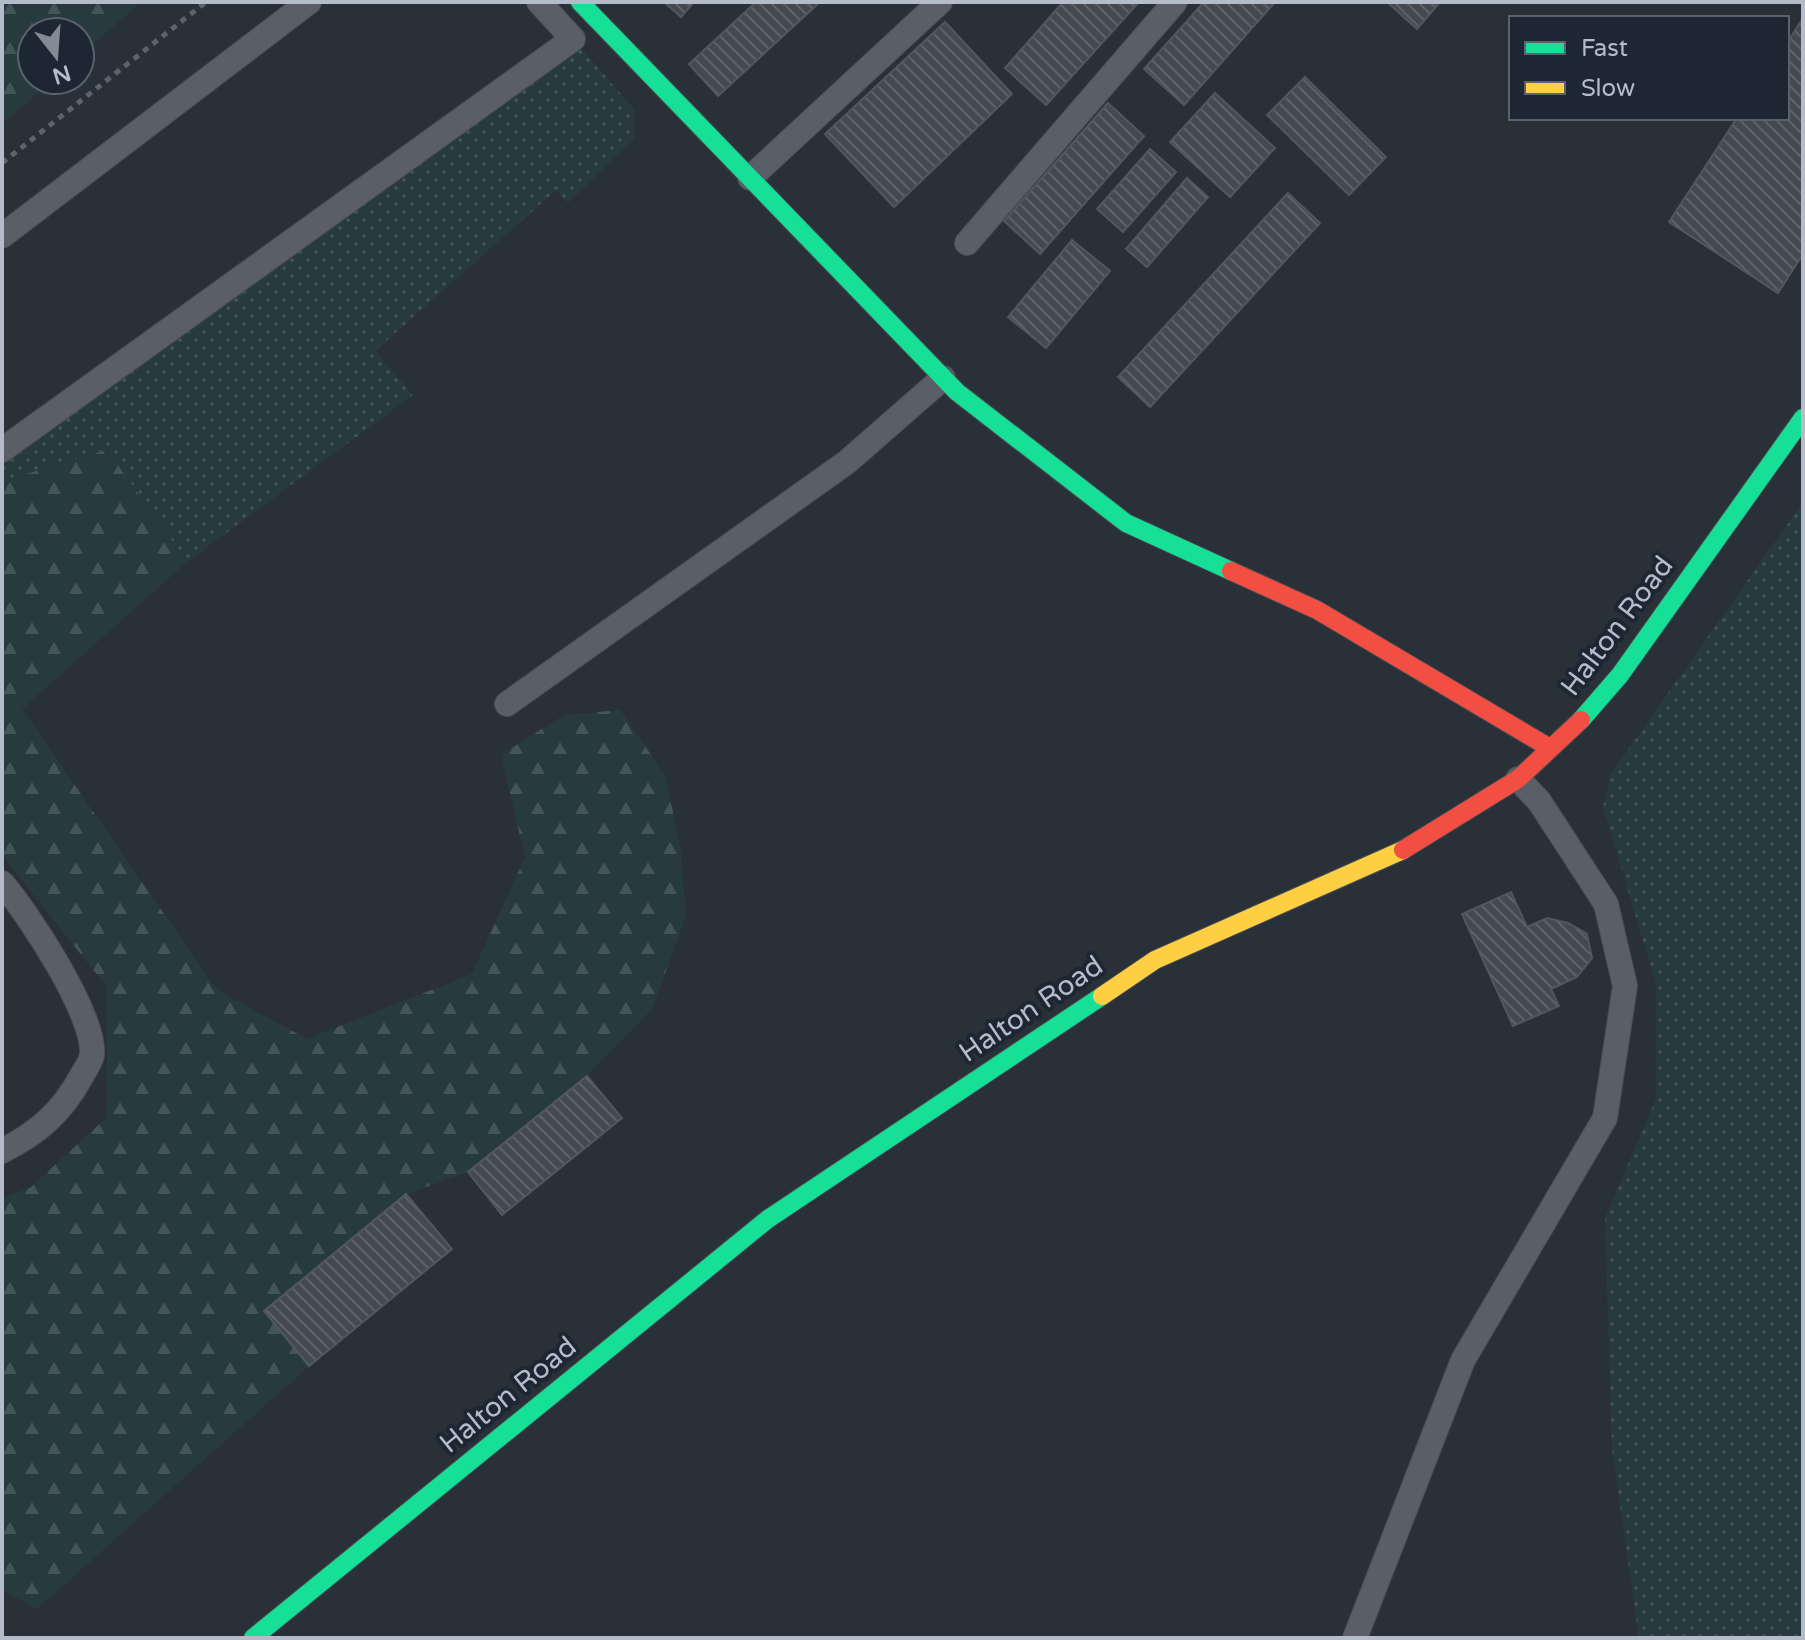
<svg xmlns="http://www.w3.org/2000/svg" width="1805" height="1640" font-family="'Varela Round',sans-serif">
<style>
.green{fill:url(#green-dots)}
.forest{fill:url(#forest-firs)}
.building{fill:url(#building-back-hatch);stroke:#52575f;stroke-width:2}
.lines{fill:none;stroke-linecap:round;stroke-linejoin:round}
.lane-casing{stroke:#484c53;stroke-width:26}
.fast-casing{stroke:#484c53;stroke-width:20}
.slow-casing{stroke:#484c53;stroke-width:20}
.jam-casing{stroke:#484c53;stroke-width:20}
.path{stroke:#5d636a;stroke-width:5;stroke-dasharray:6 6;stroke-linecap:butt}
.lane{stroke:#5a5e66;stroke-width:24}
.fast{stroke:#16e098;stroke-width:18}
.slow{stroke:#ffcf43;stroke-width:18}
.jam{stroke:#f24e42;stroke-width:18}
.labels{text-anchor:middle;dominant-baseline:central;stroke-width:8;stroke-linejoin:round;paint-order:stroke}
.street-label{font-size:28px;fill:#b4bcc9;stroke:#1d2633}
</style>
<defs>
<pattern id="green-dots" width="8" height="8" patternUnits="userSpaceOnUse" patternTransform="scale(2)"><rect width="8" height="8" fill="#273a3e"/><path d="M2 2h.1M6 6h.1" fill="none" stroke="#445559" stroke-width="1.8" stroke-linecap="round"/></pattern>
<pattern id="forest-firs" width="22" height="20" patternUnits="userSpaceOnUse" patternTransform="scale(2)"><rect width="22" height="20" fill="#273a3e"/><path d="M5 1l3.5 6h-7zM16 11l3.5 6h-7z" fill="#445559"/></pattern>
<pattern id="building-back-hatch" width="6" height="6" patternUnits="userSpaceOnUse" patternTransform="scale(2)"><rect width="6" height="6" fill="#444950"/><path d="M-1 5l2 2M0 0l6 6M5-1l2 2" fill="none" stroke="#5d6168"/></pattern>
</defs>
<rect width="100%" height="100%" fill="#2a3038"/>
<path class="green" d="M573 39 634 109V139L568 203 556 190 375 351 413 395 187 562 107 450 2 481V450Z
M1803 502V1638H1639L1612 1450 1605 1218 1656 1099V984L1603 807 1611 774Z"/>
<path class="forest" d="M2 2H141L80 56V32H32V80H53L2 124Z
M107 450 187 562 22 709 217 990 307 1039 472 974 525 857 501 755 564 715 620 710 665 775 680 845 686 916 652 1009 587 1076 468 1172 406 1194 264 1310 309 1366 37 1609 2 1590V1199L31 1187 107 1117 106 986 2 855V481Z"/>
<path class="building" d="M664 2H694L681 17Z
M756 2H820L718 96 689 64Z
M1063 2H1139L1046 105 1005 68Z
M1204 2H1275L1184 105 1144 69Z
M1387 2H1440L1417 29Z
M1803 18V254L1778 293 1669 222 1737 118H1787V43Z
M945 22 1012 94 894 207 825 134Z
M1305 77 1386 157 1349 195 1267 115Z
M1215 93 1275 148 1230 197 1170 142Z
M1108 103 1144 136 1040 254 1004 221Z
M1150 149 1176 172 1123 232 1097 209Z
M1187 178 1208 197 1147 267 1126 249Z
M1288 193 1320 223 1150 407 1118 377Z
M1072 240 1110 271 1046 348 1008 317Z
M1511 892 1527 927 1547 918 1568 923 1587 934 1592 958 1577 977 1551 989 1559 1006 1513 1026 1462 914Z
M587 1076 622 1118 502 1215 468 1172Z
M406 1194 452 1249 309 1366 264 1311Z"/>
<g class="lines">
<defs>
<path id="lane" d="M750 178 940 2
M2 236 309 2
M967 243 1175 2
M2 450 573 39 539 2
M507 704 847 462 943 378
M2 883C28 913 96 1016 92 1055 91 1062 84 1071 81 1077 62 1112 38 1133 2 1151
M1355 1638 1463 1360 1605 1118 1625 986 1606 904 1539 801 1518 779"/>
<path id="fast" d="M580 2 957 392 1126 523 1231 571
M1581 720 1620 675 1803 418
M253 1638 768 1219 1102 996"/>
<path id="slow" d="M1102 996 1155 960 1403 850"/>
<path id="jam" d="M1231 571 1317 610 1550 748
M1403 850 1518 779 1581 720"/>
</defs>
<use href="#lane" class="lane-casing"/>
<use href="#fast" class="fast-casing"/>
<use href="#slow" class="slow-casing"/>
<use href="#jam" class="jam-casing"/>
<path class="path" d="M2 163 206 2"/>
<use href="#lane" class="lane"/>
<use href="#fast" class="fast"/>
<use href="#slow" class="slow"/>
<use href="#jam" class="jam"/>
</g>
<g class="labels">
<g class="street-label">
<text transform="translate(1617 626) rotate(-53)">Halton Road</text>
<text transform="translate(1031 1009) rotate(-34)">Halton Road</text>
<text transform="translate(508 1395) rotate(-39)">Halton Road</text>
</g>
</g>
<rect width="1805" height="1640" fill="none" stroke="#b4bcc9" stroke-width="8"/>
<rect x="1509" y="16" width="280" height="104" fill="#1d2633" stroke="#59626f" stroke-width="2"/>
<rect x="1525" y="42" width="40" height="12" fill="#16e098" stroke="#59626f" stroke-width="2"/>
<text x="1581" y="56" font-size="24" fill="#b4bcc9">Fast</text>
<rect x="1525" y="82" width="40" height="12" fill="#ffcf43" stroke="#59626f" stroke-width="2"/>
<text x="1581" y="96" font-size="24" fill="#b4bcc9">Slow</text>
<g transform="translate(56 56) rotate(163)"><circle r="38" fill="#1d2633" stroke="#59626f" stroke-width="2"/>
<path d="M0-6L14 30L0 20L-14 30Z" fill="#848b96"/>
<text y="-12" font-size="22" font-weight="bold" text-anchor="middle" fill="#b4bcc9">N</text>
</g>
</svg>
